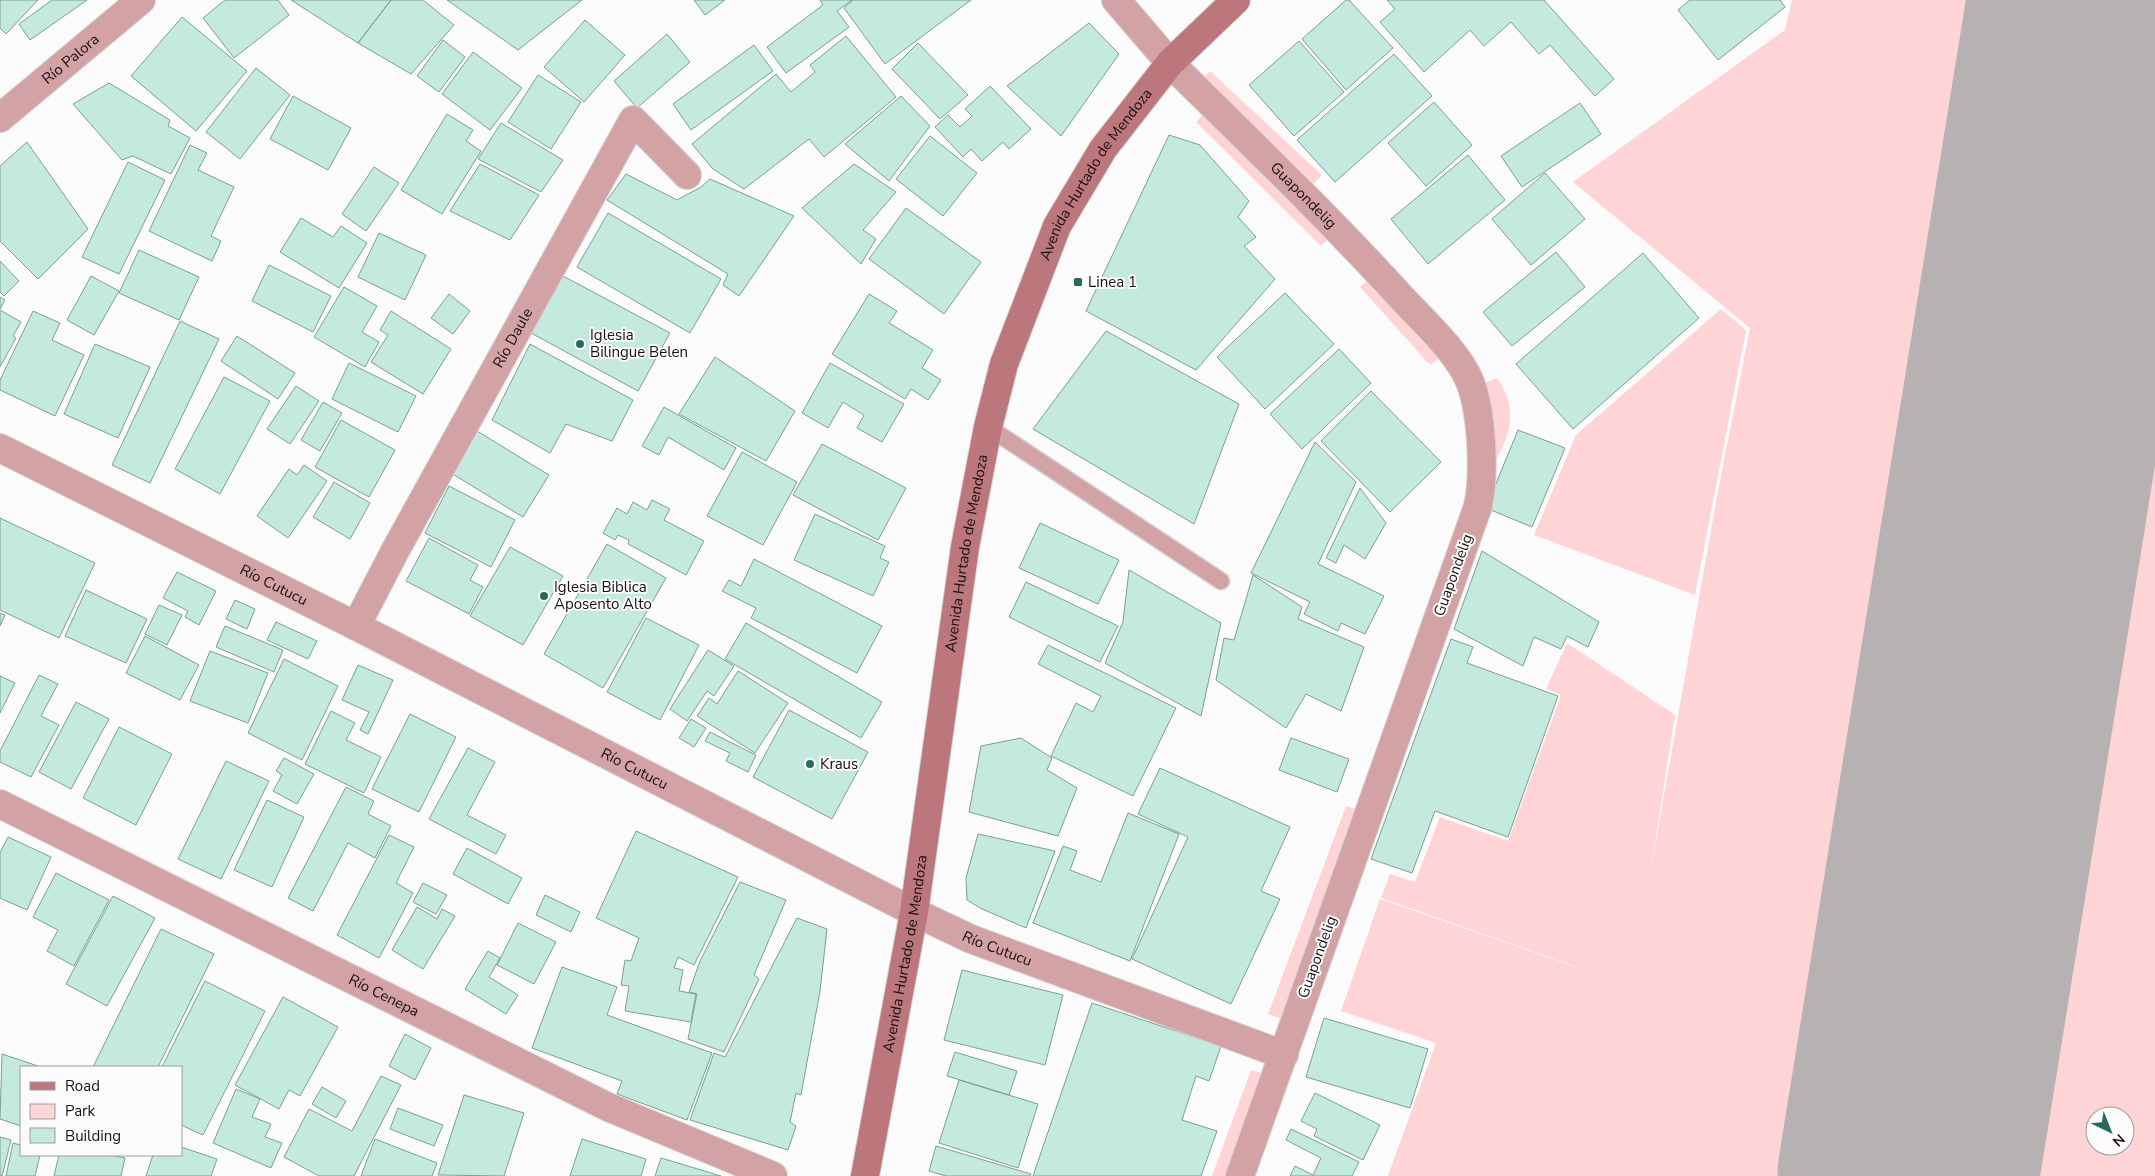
<svg xmlns="http://www.w3.org/2000/svg" width="2155" height="1176" font-family="'Nunito Sans',sans-serif">
<style>
.green{fill:#fed4d6;fill-rule:evenodd}
.lines{fill:none;stroke-linecap:round;stroke-linejoin:round}
.taxiway{stroke:#b6b2b2;stroke-width:105}
.runway{stroke:#b6b2b2;stroke-width:261}
.building{fill:#c4e9de;stroke:#7c9f94}
.service-casing{stroke:#d7d5d5;stroke-width:19}
.minor-casing{stroke:#d7d5d5;stroke-width:30}
.tertiary-casing{stroke:#d7d5d5;stroke-width:30}
.secondary-casing{stroke:#d7d5d5;stroke-width:30}
.service{stroke:#d3a2a5;stroke-width:16}
.minor{stroke:#d3a2a5;stroke-width:28}
.tertiary{stroke:#d3a2a5;stroke-width:28}
.secondary{stroke:#bb777c;stroke-width:28}
.poi-dot{fill:#286b5c;stroke:#fbfbfb;stroke-width:2}
.labels{text-anchor:middle;dominant-baseline:central;stroke-width:4;stroke-linejoin:round;paint-order:stroke}
.street-label{font-size:15px;fill:#1a0e0f;stroke:#fbfbfb}
.poi-label{font-size:15px;fill:#1a0e0f;stroke:#fbfbfb;text-anchor:start}
</style>
<rect width="100%" height="100%" fill="#fbfbfb"/>
<path class="green" d="M1792 0H1976L1787 1176H1388L1436 1043 1341 1011 1380 899 1631 986 1381 898 1390 874 1415 882 1440 817 1508 841 1561 695 1546 689 1567 643 1675 715 1650 874 1716 502 1750 328 1573 182 1785 30Z
M1210 71 1322 175 1305 193 1195 86Z
M1210 107 1338 229 1321 246 1196 122Z
M1374 274 1445 353 1430 365 1360 287Z
M1721 309 1746 330 1695 595 1534 535 1576 435Z
M1497 378C1519 410 1511 437 1491 467L1476 386Z
M2155 429V1176H2037ZM2095 1116H2125V1146H2095Z
M1346 806 1368 813 1349 864 1365 869 1309 1025 1294 1020 1290 1022 1268 1014Z
M1251 1070 1272 1076 1236 1176H1212Z"/>
<g class="lines">
<path class="taxiway" d="M2096 11 2155 18"/>
<path class="runway" d="M1908 1176 2098 0"/>
</g>
<path class="building" d="M0 0H38L6 34 0 28Z
M52 0H87L30 40 19 24Z
M225 0H278L289 15 234 58 203 18Z
M291 0H391L358 43Z
M391 0H423L454 25 411 74 358 43Z
M447 0H582L518 50Z
M694 0H725L705 15Z
M820 0H852L837 11 849 27 786 73 767 47 823 5Z
M853 0H971L885 64 844 8Z
M1346 0H1349L1393 48 1346 90 1302 39Z
M1387 0H1544L1614 79 1595 96 1550 45 1539 54 1511 22 1484 46 1470 30 1424 72 1380 22 1395 9Z
M1690 0H1780L1785 7 1718 60 1678 10Z
M182 17 247 71 196 131 131 76Z
M585 20 625 55 584 102 544 67Z
M1089 23 1119 54 1061 136 1007 86Z
M667 34 690 62 637 108 614 81Z
M846 36 896 97 824 157 809 139 744 189 713 169 692 144 776 74 791 92 815 72 810 65Z
M443 40 465 57 439 92 417 76Z
M1299 41 1344 92 1294 136 1249 85Z
M918 43 968 95 940 119 892 69Z
M754 45 773 71 691 130 673 104Z
M473 52 522 88 490 130 442 94Z
M1394 54 1432 96 1335 182 1297 140Z
M256 68 290 95 240 159 206 132Z
M538 75 581 102 551 149 508 122Z
M109 83 170 120 168 126 190 138 171 174 133 156 122 160 73 104Z
M990 86 1031 129 1009 149 1003 142 982 161 971 149 963 157 935 127 948 115 960 127 972 116 965 109Z
M293 96 351 128 328 170 270 139Z
M901 96 930 126 889 181 845 144Z
M1434 102 1472 145 1426 186 1388 143Z
M1580 103 1601 134 1522 187 1501 156Z
M447 114 473 130 466 141 481 151 442 214 401 190Z
M501 123 563 160 541 192 478 159Z
M1169 135 1200 145 1249 201 1238 217 1256 237 1244 246 1275 279 1196 370 1086 311Z
M930 136 977 173 943 216 896 179Z
M27 142 88 229 38 279 0 241V166Z
M190 145 207 153 198 170 234 187 211 236 221 241 212 261 149 231Z
M1468 155 1505 200 1428 264 1391 219Z
M128 162 165 180 119 274 82 257Z
M480 164 539 195 510 240 450 211Z
M854 164 896 192 863 230 876 239 861 264 802 208Z
M374 167 399 183 366 231 342 214Z
M1545 173 1585 219 1531 265 1492 219Z
M626 174 677 200 701 187 710 179 794 216 739 296 723 285 728 274 607 200Z
M906 208 981 262 944 314 869 259Z
M608 213 721 279 690 333 577 267Z
M301 218 333 237 341 226 367 243 339 288 280 252Z
M379 233 426 255 405 300 358 277Z
M139 250 199 277 179 320 119 293Z
M1556 252 1585 287 1512 346 1483 312Z
M1643 253 1699 318 1573 429 1516 364Z
M0 261 19 281 4 296 0 292Z
M269 265 331 296 313 332 252 301Z
M91 276 119 291 94 335 67 320Z
M563 276 670 333 638 391 531 333Z
M344 287 377 306 362 332 379 342 365 367 314 337Z
M1285 293 1334 344 1265 409 1217 357Z
M449 294 470 311 453 334 431 318Z
M869 294 897 311 889 323 933 350 922 368 941 380 928 400 911 389 905 399 832 354Z
M0 297 5 300 0 309Z
M0 310 21 322 13 336 16 338 0 367Z
M33 311 60 323 52 340 84 355 55 416 0 390V380Z
M391 311 451 349 423 394 371 362 388 335 380 330Z
M180 321 219 339 150 483 112 465Z
M1106 331 1239 404 1194 524 1033 429Z
M237 336 295 373 278 399 221 361Z
M95 344 150 367 118 438 64 414Z
M530 344 633 400 612 441 566 424 550 453 492 420Z
M1339 349 1371 383 1302 449 1270 414Z
M715 357 795 411 766 461 679 414Z
M349 363 416 396 398 432 332 399Z
M830 363 904 404 882 442 857 428 864 415 843 402 828 428 802 413Z
M224 377 270 401 220 494 175 469Z
M296 386 319 401 290 444 267 429Z
M1371 391 1441 462 1390 512 1321 441Z
M323 402 342 413 320 451 301 440Z
M664 407 736 448 724 470 668 437 659 455 642 446Z
M341 420 395 450 369 497 315 467Z
M1518 430 1565 448 1532 527 1486 508Z
M477 431 549 475 523 517 451 473Z
M1315 442 1356 482 1318 564 1384 596 1365 634 1341 623 1338 631 1304 614 1310 602 1251 573Z
M822 444 906 488 878 540 793 495Z
M742 452 797 482 763 545 707 516Z
M304 465 327 481 288 538 257 516 289 469 297 475Z
M334 482 370 503 350 539 313 517Z
M449 486 515 520 491 567 425 533Z
M1360 488 1386 523 1365 559 1344 545 1336 563 1326 558Z
M652 500 670 509 664 520 704 541 686 575 628 544 629 540 618 535 615 540 603 533 617 508 627 514 633 502 647 510Z
M815 514 885 546 880 558 889 562 873 596 794 560Z
M0 518 95 563 59 638 0 610Z
M1040 523 1119 560 1098 604 1019 568Z
M429 538 478 565 470 580 483 587 469 614 406 581Z
M607 544 666 578 603 688 544 654Z
M510 547 563 576 523 645 470 616Z
M1482 551 1599 622 1588 647 1567 636 1561 649 1534 637 1523 666 1454 629Z
M754 559 882 626 857 673 751 618 756 608 722 591 729 580 741 586Z
M1129 570 1221 623 1201 716 1105 663 1123 622Z
M177 572 216 591 199 625 185 617 188 611 163 598Z
M1253 575 1302 607 1298 619 1364 647 1341 711 1306 694 1286 728 1216 680 1224 638 1234 640Z
M1026 582 1118 626 1100 662 1009 617Z
M86 590 147 619 126 663 65 636Z
M235 600 255 609 247 629 226 619Z
M159 605 182 615 167 645 145 634Z
M0 613 5 615 0 626Z
M646 618 699 645 660 720 607 692Z
M276 622 317 641 308 659 267 640Z
M746 623 882 702 861 738 725 659Z
M225 626 283 650 274 672 216 647Z
M145 636 199 665 180 700 126 673Z
M1451 639 1473 647 1467 663 1558 696 1508 837 1435 811 1412 873 1371 859Z
M1048 645 1176 708 1133 796 1051 756 1076 703 1093 712 1101 696 1038 664Z
M708 650 734 666 714 696 707 691 687 721 670 709Z
M210 651 268 673 248 723 190 701Z
M284 659 338 686 302 760 248 733Z
M358 665 393 680 368 734 360 730 369 712 342 700Z
M738 671 788 703 755 753 697 716 709 698 717 704Z
M39 675 58 684 41 716 59 725 31 777 0 762V751Z
M0 676 15 683 0 713Z
M76 702 109 719 71 789 39 772Z
M789 710 868 752 832 819 753 777Z
M331 711 355 723 346 740 381 757 364 793 305 764Z
M410 714 456 737 419 812 372 789Z
M691 719 706 728 694 747 679 738Z
M119 727 172 754 136 825 83 798Z
M710 732 756 755 748 772 726 761 730 753 705 741Z
M1021 738 1052 758 1047 770 1077 788 1058 836 969 812 981 746Z
M1291 738 1349 759 1337 792 1279 770Z
M468 748 495 762 467 815 506 835 496 854 429 819Z
M284 758 314 774 297 804 273 791 282 775 276 771Z
M226 761 269 781 221 879 178 859Z
M1160 768 1290 827 1261 891 1280 899 1231 1004 1132 959 1188 837 1138 814Z
M346 787 374 801 368 814 391 826 375 858 348 843 313 911 288 898Z
M267 800 304 817 272 887 234 870Z
M1128 813 1179 834 1130 961 1033 923 1063 846 1077 851 1070 870 1101 882Z
M636 831 738 877 694 965 678 957 674 968 683 970 679 991 696 994 691 1022 625 1011 629 986 621 985 625 960 631 961 639 938 596 918Z
M978 834 1055 851 1026 928 982 909 967 900 966 878Z
M389 835 414 847 396 883 413 893 379 958 337 935Z
M8 837 51 857 27 910 0 898V853Z
M467 848 522 878 508 904 453 874Z
M56 873 109 900 74 966 47 951 58 930 33 917Z
M740 882 786 900 754 975 759 979 724 1052 688 1039 697 994 689 992 700 961Z
M423 883 447 895 436 914 413 902Z
M545 895 580 912 571 932 536 915Z
M113 896 155 918 107 1006 66 984Z
M417 907 437 919 442 909 455 916 423 969 392 950Z
M797 918 827 929 820 991 801 1095 796 1093 790 1122 796 1126 788 1150 690 1120 714 1053 725 1057Z
M518 923 556 942 534 984 497 965Z
M161 929 214 954 158 1067H93Z
M488 951 500 958 489 977 518 995 506 1014 465 989Z
M562 967 617 987 607 1015 712 1053 687 1120 617 1094 622 1081 532 1048Z
M962 970 1063 995 1045 1065 944 1040Z
M205 981 265 1011 203 1135 181 1125V1067H162Z
M283 997 338 1027 300 1096 289 1090 279 1109 235 1085Z
M1092 1003 1221 1046 1209 1081 1196 1076 1182 1120 1217 1131 1201 1176H1033Z
M1324 1018 1428 1049 1410 1108 1306 1077Z
M405 1034 431 1048 415 1080 389 1066Z
M955 1052 1017 1071 1009 1095 947 1076Z
M2 1054 41 1067H21V1126L0 1119Z
M381 1076 401 1085 354 1176H319L284 1157 309 1109 352 1131Z
M959 1080 1038 1104 1018 1168 939 1143Z
M322 1087 346 1101 336 1118 312 1104Z
M236 1089 260 1099 252 1117 271 1124 265 1137 282 1143 271 1168 213 1143Z
M1315 1093 1380 1125 1363 1160 1314 1136 1317 1129 1301 1121Z
M464 1095 524 1113 504 1176 438 1175Z
M398 1108 443 1125 434 1146 390 1129Z
M1291 1129 1359 1162 1352 1176H1290L1295 1166 1313 1175 1321 1158 1286 1140Z
M0 1137 11 1140 2 1176H0Z
M375 1139 437 1163 432 1176H361Z
M582 1139 646 1159 641 1176H570Z
M13 1143 21 1145V1155H40L35 1176H6Z
M936 1146 1031 1174 1030 1176H946L929 1171Z
M181 1147 217 1159 211 1176H146L153 1155H181Z
M59 1155H111L125 1158 121 1176H54Z
M661 1158 721 1176H655Z"/>
<g class="lines">
<defs>
<path id="service" d="M988 427 1221 581"/>
<g id="minor">
<path id="s1" d="M1170 63C1248 140 1327 216 1401 297 1423 321 1458 352 1470 382 1482 413 1485 474 1478 506L1240 1176"/>
<path id="s2" d="M0 118 141 0"/>
<path id="s3" d="M0 448 356 626 914 912 971 939 1284 1055"/>
<path id="s4" d="M356 626 395 551 633 120 687 175"/>
<path id="s5" d="M0 804 608 1107 773 1176"/>
</g>
<path id="tertiary" d="M1116 0 1170 63"/>
<g id="secondary">
<path id="s6" d="M865 1176 914 912 965 547 988 427 1004 364 1057 226 1103 149 1170 63 1236 0"/>
</g>
</defs>
<use href="#service" class="service-casing"/>
<use href="#minor" class="minor-casing"/>
<use href="#tertiary" class="tertiary-casing"/>
<use href="#secondary" class="secondary-casing"/>
<use href="#service" class="service"/>
<use href="#minor" class="minor"/>
<use href="#tertiary" class="tertiary"/>
<use href="#secondary" class="secondary"/>
</g>
<g class="poi-dot">
<rect x="1073" y="277" width="10" height="10" rx="2.5"/>
<circle cx="580" cy="344" r="5"/>
<circle cx="544" cy="596" r="5"/>
<circle cx="810" cy="764" r="5"/>
</g>
<g class="labels">
<g class="street-label">
<text stroke="none"><textPath href="#s2" startOffset="92">Río Palora</textPath></text>
<text stroke="none"><textPath href="#s6" startOffset="1036">Avenida Hurtado de Mendoza</textPath></text>
<text stroke="none"><textPath href="#s1" startOffset="188">Guapondelig</textPath></text>
<text stroke="none"><textPath href="#s4" startOffset="328">Río Daule</textPath></text>
<text stroke="none"><textPath href="#s6" startOffset="631">Avenida Hurtado de Mendoza</textPath></text>
<text transform="translate(1453 575) rotate(-70)">Guapondelig</text>
<text stroke="none"><textPath href="#s3" startOffset="306">Río Cutucu</textPath></text>
<text stroke="none"><textPath href="#s3" startOffset="711">Río Cutucu</textPath></text>
<text stroke="none"><textPath href="#s3" startOffset="1116">Río Cutucu</textPath></text>
<text stroke="none"><textPath href="#s6" startOffset="226">Avenida Hurtado de Mendoza</textPath></text>
<text transform="translate(1317 957) rotate(-70)">Guapondelig</text>
<text stroke="none"><textPath href="#s5" startOffset="429">Río Cenepa</textPath></text>
</g>
<g class="poi-label">
<text x="1088" y="282">Linea 1</text>
<text x="590" y="335">Iglesia<tspan x="590" dy="17">Bilingue Belen</tspan></text>
<text x="554" y="587">Iglesia Biblica<tspan x="554" dy="17">Aposento Alto</tspan></text>
<text x="820" y="764">Kraus</text>
</g>
</g>
<rect x="20" y="1066" width="162" height="90" fill="#fbfbfb" stroke="#a19c9d"/>
<rect x="30" y="1082" width="25" height="8" fill="#bb777c" stroke="#a19c9d"/>
<text x="65" y="1091" font-size="15" fill="#1a0e0f">Road</text>
<rect x="30" y="1104" width="25" height="15" fill="#fed4d6" stroke="#a19c9d"/>
<text x="65" y="1116" font-size="15" fill="#1a0e0f">Park</text>
<rect x="30" y="1128" width="25" height="15" fill="#c4e9de" stroke="#a19c9d"/>
<text x="65" y="1141" font-size="15" fill="#1a0e0f">Building</text>
<g transform="translate(2110 1131) rotate(137)"><circle r="24" fill="#fbfbfb" stroke="#a19c9d"/>
<path d="M0-4L9 19L0 12L-9 19Z" fill="#286b5c"/>
<text y="-8" font-size="14" font-weight="bold" text-anchor="middle" fill="#1a0e0f">N</text>
</g>
</svg>
